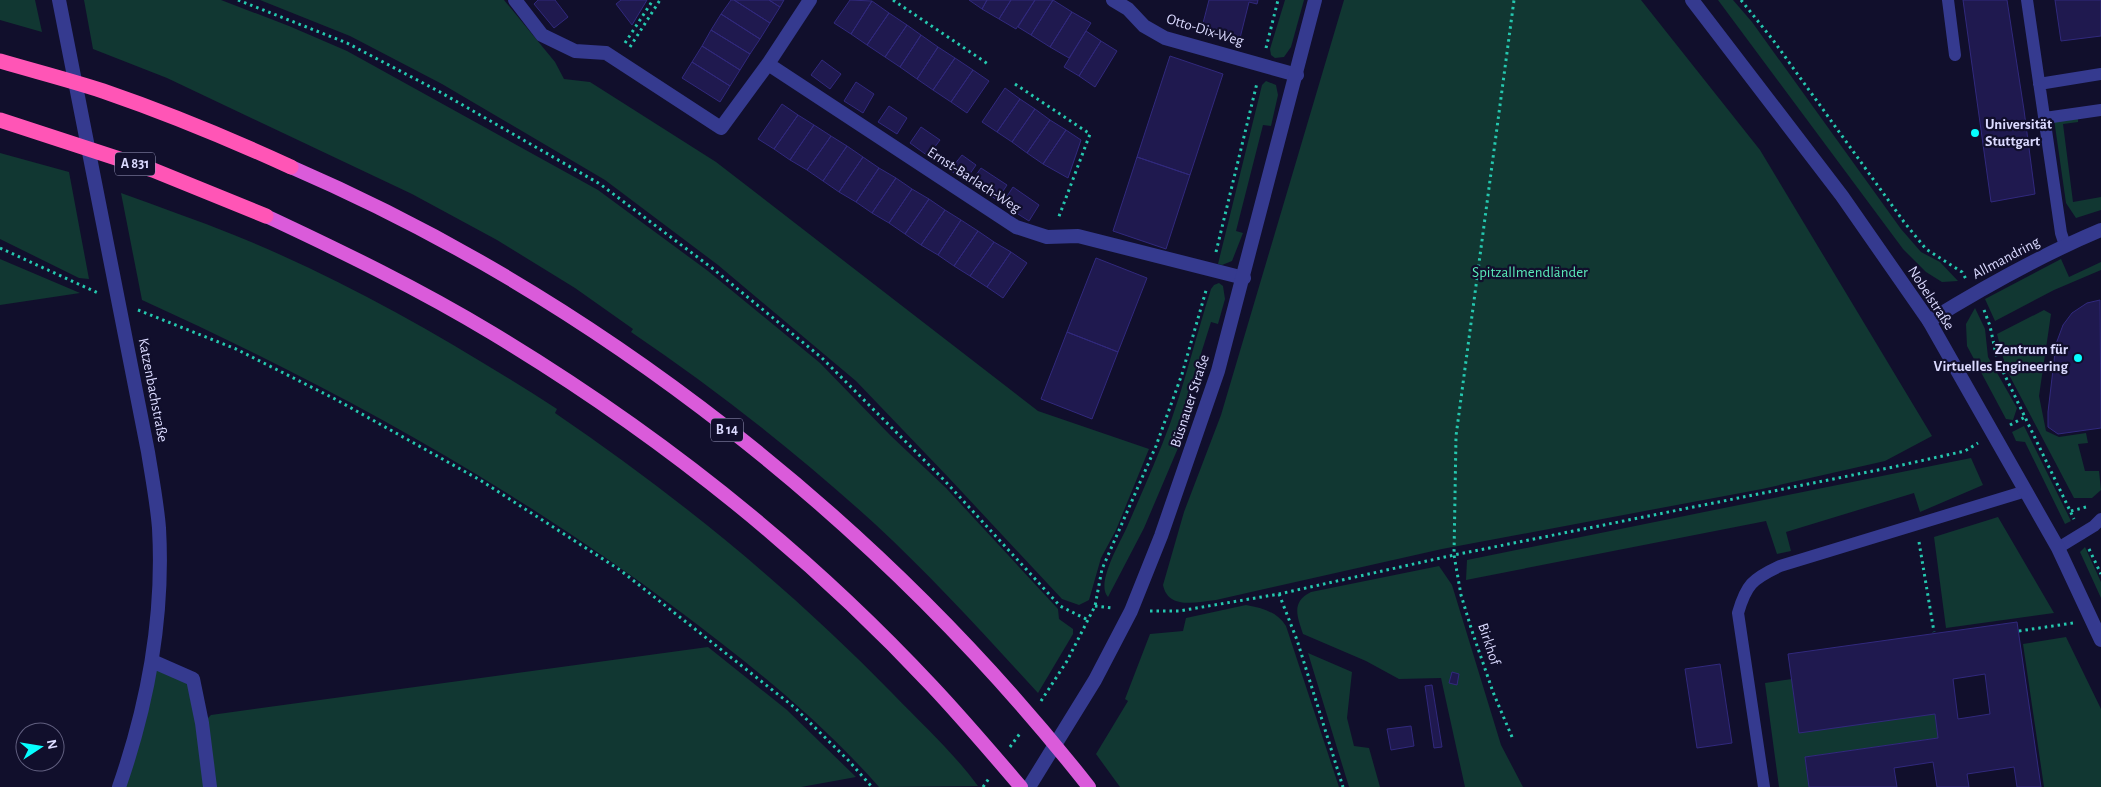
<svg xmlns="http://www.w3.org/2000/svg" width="2101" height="787" font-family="'Alegreya Sans',sans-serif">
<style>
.green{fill:#113732}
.building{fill:#1f194f;stroke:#31297d;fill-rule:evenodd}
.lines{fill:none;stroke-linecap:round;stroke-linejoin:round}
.path{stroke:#25c8af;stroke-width:3;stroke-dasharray:2.5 4;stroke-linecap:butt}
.service{stroke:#353a8f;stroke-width:12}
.minor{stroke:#353a8f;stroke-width:14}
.tertiary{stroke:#353a8f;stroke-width:14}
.trunk{stroke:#da5bda;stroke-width:14}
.motorway{stroke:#ff55b6;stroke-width:15}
.poi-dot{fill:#06feff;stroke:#110f2c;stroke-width:2}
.labels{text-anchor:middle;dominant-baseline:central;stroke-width:4.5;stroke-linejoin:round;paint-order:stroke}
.shield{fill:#110f2c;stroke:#9e9dc0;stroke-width:1}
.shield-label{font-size:14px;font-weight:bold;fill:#dbdaff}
.street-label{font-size:15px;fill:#dbdaff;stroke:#110f2c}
.poi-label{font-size:15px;font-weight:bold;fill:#dbdaff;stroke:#110f2c;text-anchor:start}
.park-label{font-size:15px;fill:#5aebb9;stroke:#110f2c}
</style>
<rect width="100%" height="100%" fill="#110f2c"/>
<path class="green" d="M0 0H35L42 32 0 20Z
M84 0H221L289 26 347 51 598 190 708 271 820 363 890 435 946 488 1058 609 1059 619 1073 629V634L1038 693C985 635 932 577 875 524 798 454 717 390 631 332L633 329 575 288 497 240 412 194 167 78 93 49Z
M260 0H504L555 62 564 79 590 82 716 162 1038 411 1149 449 1116 530 1101 558 1089 600 1079 605 1062 599 949 478 856 381 718 265 605 180 442 84 350 36Z
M1285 0H1304L1291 47 1284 57 1275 58 1271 55 1270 49Z
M1344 0H1641L1760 150 1932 436 1885 461 1762 489 1442 549 1216 600C1197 602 1168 610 1163 585L1184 512 1221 415Z
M1718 0H1733L1752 22 1901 229 1921 252 1940 262 1958 281 1942 282 1926 272 1903 249Z
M1266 81 1276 85 1278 95 1271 126 1263 125 1236 231 1243 233 1232 261 1222 265 1218 264 1262 85Z
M2078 115V122L2063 124 2073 202 2101 197V210L2076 218 2066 203 2054 119Z
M0 153 69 172 89 279 79 278 0 239Z
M121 193C159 207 197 220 234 235 348 281 454 343 557 409L555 413C677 496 790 588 893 694 922 724 953 752 978 786L879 787C820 720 750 664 678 610 512 485 331 386 142 300Z
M0 259 80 293 0 305Z
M2061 259 2069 277 2101 262V270L2054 290 1995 321 1985 299Z
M1219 283 1223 286 1225 299 1218 324 1211 322 1174 439 1181 441 1144 528 1108 597C1095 584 1121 541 1127 527 1142 492 1158 457 1171 421 1186 378 1197 333 1211 289L1214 285Z
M1975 308 1985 329 1988 357 2017 408 2013 420 2006 419 1967 346 1966 324Z
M2044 310 2051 314 2039 396 2046 431 2059 437 2086 433 2088 443 2078 444 2085 471H2099L2101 490 2092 498H2074L2006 369 1997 334Z
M2024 426 2071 521 2065 524 2025 442 2016 441 2012 432Z
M1971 458 1983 485 1920 512 1914 493 1786 532 1791 551 1777 554 1766 521 1466 580 1467 560Z
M1998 517 2054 613 1946 628 1934 537Z
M2085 547 2101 582V598L2080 552Z
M1439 566 1452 585 1501 745 1523 787H1465L1441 678 1399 679 1366 661 1303 634C1297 616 1291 602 1311 592Z
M1246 605C1263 608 1277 612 1286 626L1339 787H1120L1096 754 1128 701 1125 699 1150 634 1183 631 1186 618Z
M2066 637 2101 709V787H2044L2023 644Z
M708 647 787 710 856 777 801 787H119L152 661 193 679 203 723 211 715Z
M1308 653 1352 672 1347 718 1354 746 1369 748 1380 787H1349Z
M1792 679 1935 714 1938 738 1805 757 1809 787H1779L1765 683Z"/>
<path class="building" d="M538 0H555L568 17 554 28 534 4Z
M621 0H647L632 25 616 4Z
M731 0H734L770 23 760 39 721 14Z
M734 0H769L780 7 770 23Z
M769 0H784L780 7Z
M850 0 872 1 851 34 834 23Z
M969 0H987L982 9Z
M987 0H1011L999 19 982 9Z
M1011 0H1035L1016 29 999 19Z
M1035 0H1053L1031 35 1018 27Z
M1053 0 1072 12 1050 47 1031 35Z
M1209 0H1258L1257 4 1249 2 1240 38 1202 27Z
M1963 0H2007L2024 110 2035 194 1991 202Z
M2055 0H2101V36L2061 41Z
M872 1 889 13 867 45 851 34Z
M1072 12 1091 23 1069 58 1050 47Z
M889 13 907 25 885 57 867 45Z
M721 14 760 39 750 54 711 30Z
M907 25 921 35 900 67 885 57Z
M711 30 750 54 740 70 702 46Z
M1086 31 1101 41 1079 76 1064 67Z
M921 35 938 47 917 79 900 67Z
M1101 41 1117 51 1095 87 1079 76Z
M702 46 740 70 730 86 692 62Z
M938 47 955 58 933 90 917 79Z
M1170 56 1223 74 1190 175 1137 157Z
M955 58 973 70 951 102 933 90Z
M822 60 841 74 830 89 811 75Z
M692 62 730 86 720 102 682 78Z
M973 70 989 81 967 113 951 102Z
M856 82 874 94 863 113 844 101Z
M1005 88 1020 99 997 132 982 122Z
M1020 99 1035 109 1012 142 997 132Z
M782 104 798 115 774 149 758 139Z
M889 106 907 118 897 134 878 122Z
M1035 109 1050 120 1027 153 1012 142Z
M798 115 814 125 790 160 774 149Z
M1050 120 1066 130 1043 164 1027 153Z
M814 125 831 136 807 170 790 160Z
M921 127 940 140 928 156 910 143Z
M1066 130 1081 140 1068 178 1043 164Z
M831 136 847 146 823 181 807 170Z
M847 146 863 157 839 192 823 181Z
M962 155 976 165 965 181 950 170Z
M863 157 879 168 856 202 839 192Z
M1137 157 1190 175 1166 249 1113 231Z
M879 168 896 178 872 213 856 202Z
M981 168 1007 185 997 200 971 182Z
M896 178 912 189 889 223 872 213Z
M1013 187 1039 205 1029 221 1002 204Z
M912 189 929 199 905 234 889 223Z
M929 199 945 210 921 245 905 234Z
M945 210 961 220 938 255 921 245Z
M961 220 978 231 954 266 938 255Z
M978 231 994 242 970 276 954 266Z
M994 242 1011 252 987 287 970 276Z
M1011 252 1027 263 1003 298 987 287Z
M1096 258 1147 278 1118 352 1067 332Z
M2100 300 2101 428 2058 434 2048 427V412L2056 344 2063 325 2072 313 2087 303Z
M1067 332 1118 352 1092 419 1041 399Z
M2017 622 2041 787H2017L2014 767 1967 774 1969 787H1937L1933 762 1894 768 1897 787H1809L1805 757 1938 738 1935 714 1799 733 1788 654ZM1985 674 1990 714 1958 719 1953 679Z
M1720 664 1732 743 1697 748 1685 669Z
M1452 672 1459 674 1457 685 1449 683Z
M1432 685 1442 747 1434 748 1425 686Z
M1411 726 1414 746 1391 750 1387 729Z"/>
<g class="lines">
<path class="path" d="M238 0 347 43 440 92 600 184 712 268 822 358 945 481 1060 606 1088 620
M893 0 988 64
M1741 0 1773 40 1904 222 1926 249 1962 272 1966 279
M625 43 653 0
M630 47 660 0
M1266 48 1278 0
M1015 84 1090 134 1058 219
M0 248 98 293
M1216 252 1257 83
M138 310 236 349 335 399 480 480 620 570 794 707 848 760 872 787
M1984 310 1990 326 1997 359 2074 519
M2010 425 2025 417
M2071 511 2086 507
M1919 542 1934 632
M2089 549 2101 574
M1279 594 1297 640 1343 787
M1095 606 1112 608
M1150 611H1179L1279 594 1454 555 1893 467 1965 451 1978 443
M2019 631 2073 623
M1041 701 1067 661 1095 606 1102 569 1156 446 1182 374 1207 287
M1512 737 1493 692 1472 631 1461 595 1454 555 1456 436 1514 0
M1010 747 1021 732
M983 787 990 777"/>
<path class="service" d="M1948 0 1955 55
M2027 0 2061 233 2065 245
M2039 84 2101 74
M2045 118 2101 110
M2058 548 2094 526 2101 519
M1764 787 1738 613C1746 585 1752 579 1780 566L2026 491"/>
<path class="minor" d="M59 0 148 452C152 477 157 503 159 528 164 616 148 704 119 787
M515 0 542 35 575 51 606 53 721 128 768 64 810 0
M1113 0 1128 9 1144 26 1165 38 1297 75
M768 64 1016 227 1047 237 1078 236 1244 278
M1929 321C1984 287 2041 255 2101 230
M152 661 193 679 202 723 210 787"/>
<path class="tertiary" d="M1692 0 1842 196 1929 321 2058 548 2101 640
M1029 787 1095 680 1131 611 1161 536 1218 371 1315 0"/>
<path class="trunk" d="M291 167C599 300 882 524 1089 787
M266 216C343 252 419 289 492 333 653 430 804 549 932 686 963 719 992 753 1021 787"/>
<path class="motorway" d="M0 61C34 71 69 80 103 91 167 113 230 139 291 167
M0 120 153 170 266 216"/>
</g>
<g class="poi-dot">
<circle cx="1975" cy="133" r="5"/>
<circle cx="2078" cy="358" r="5"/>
</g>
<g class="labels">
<g class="shield">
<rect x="115" y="152.5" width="40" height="23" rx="4"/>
<rect x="711" y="418.5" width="32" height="23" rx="4"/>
</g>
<g class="shield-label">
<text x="135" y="164">A 831</text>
<text x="727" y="430">B 14</text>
</g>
<g class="street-label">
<text transform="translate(1205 30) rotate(17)">Otto-Dix-Weg</text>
<text transform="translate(974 180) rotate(33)">Ernst-Barlach-Weg</text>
<text transform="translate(2006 258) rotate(-28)">Allmandring</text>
<text transform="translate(1931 298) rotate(57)">Nobelstraße</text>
<text transform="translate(153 390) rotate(79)">Katzenbachstraße</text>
<text transform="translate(1190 401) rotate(-72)">Büsnauer Straße</text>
<text transform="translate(1489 644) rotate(72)">Birkhof</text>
</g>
<g class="poi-label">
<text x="1985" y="124">Universität<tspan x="1985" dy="17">Stuttgart</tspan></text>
<text x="2068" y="349" text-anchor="end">Zentrum für<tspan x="2068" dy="17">Virtuelles Engineering</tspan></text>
</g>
<g class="park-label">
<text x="1530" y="272">Spitzallmendländer</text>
</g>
</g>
<g transform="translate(40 747) rotate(78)"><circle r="24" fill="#110f2c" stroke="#626080"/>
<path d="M0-4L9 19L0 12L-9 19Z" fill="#06feff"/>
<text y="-8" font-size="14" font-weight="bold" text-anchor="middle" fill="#dbdaff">N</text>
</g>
</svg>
